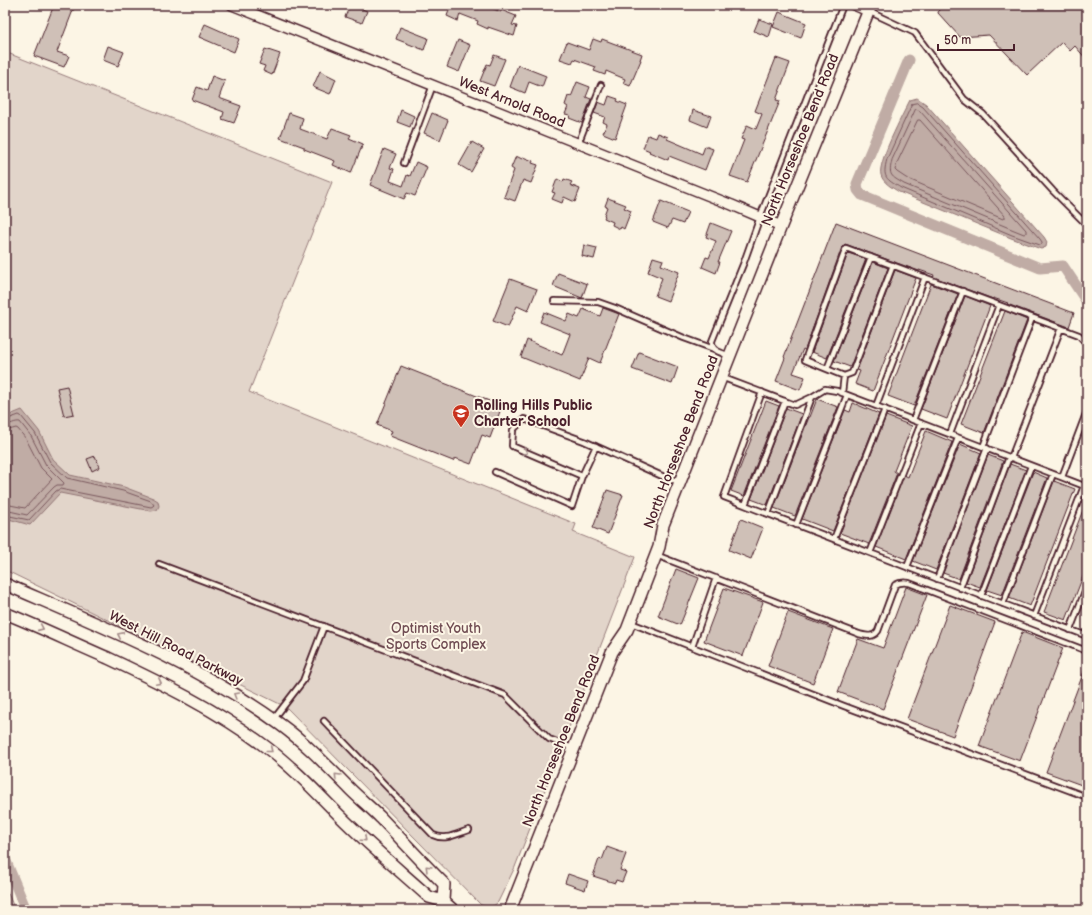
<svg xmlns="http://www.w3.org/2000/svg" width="1092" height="915" font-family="'Balsamiq Sans',sans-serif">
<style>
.green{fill:#e2d5ca;stroke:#967a7a}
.water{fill:#c0aca5;stroke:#917474}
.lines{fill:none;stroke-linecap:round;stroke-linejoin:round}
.shore{stroke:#79575c;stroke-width:1}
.canal{stroke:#c0aca5;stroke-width:11}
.building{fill:#cfc0b7;stroke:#4a1f2b}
.service-casing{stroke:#4a1f2b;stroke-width:8}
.minor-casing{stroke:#4a1f2b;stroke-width:12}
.tertiary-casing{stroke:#4a1f2b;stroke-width:14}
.service{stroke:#fcf5e5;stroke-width:4.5}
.minor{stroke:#fcf5e5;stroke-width:9}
.tertiary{stroke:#fcf5e5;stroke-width:11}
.oneway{stroke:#a38a88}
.labels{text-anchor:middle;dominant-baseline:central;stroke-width:4;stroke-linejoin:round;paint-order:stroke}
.street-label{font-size:14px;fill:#4a1f2b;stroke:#fcf5e5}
.poi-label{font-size:14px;font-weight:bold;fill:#4a1f2b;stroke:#fcf5e5;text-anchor:start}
.park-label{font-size:14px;fill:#704c53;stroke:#fcf5e5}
</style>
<rect width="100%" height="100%" fill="#fcf5e5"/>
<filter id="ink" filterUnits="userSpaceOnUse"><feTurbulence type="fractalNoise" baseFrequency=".025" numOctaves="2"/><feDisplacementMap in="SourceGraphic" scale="8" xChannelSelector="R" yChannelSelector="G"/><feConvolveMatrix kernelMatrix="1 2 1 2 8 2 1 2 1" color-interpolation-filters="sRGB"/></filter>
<g filter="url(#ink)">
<path class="green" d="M5 52 332 182 249 392 576 524 573 532 635 557 515 867 498 902C492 908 489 908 481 905L286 707 5 570Z
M5 886 15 910H5Z"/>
<path class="water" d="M917 98 926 104 1044 237 1047 242 1046 247 1041 249 1011 238 899 192C893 188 883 183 881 175 877 163 903 114 910 100Z
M22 410 39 431 53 459 70 475 124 487 153 498 158 501 159 506 157 510 151 511 60 493 30 525 5 518V417Z"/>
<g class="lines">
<path class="shore" d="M917 103 923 107 1040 239 1042 242V244L1040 245 1012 235 901 188C886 179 882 178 887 159L912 104Z
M916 109 920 111 1026 230V233L1024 234 1014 230 904 184C891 176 888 176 892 160Z
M918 120H920L1005 216V218L1003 219 906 178 897 172 895 170 897 163Z
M5 420 19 415 21 416 35 433 50 462 67 478 123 491 151 501 154 505 153 506 151 507 60 489 56 491 29 520 5 515
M5 425C10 425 15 421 20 422L31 436 46 465 64 483 63 485H57L54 487 27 515 5 510
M5 431 16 428 18 429 26 439 41 468 52 479 25 508 5 504"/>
<path class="canal" d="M909 60 857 184 858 190 862 195 1040 268 1063 266 1087 302
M5 859 26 910"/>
</g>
<path class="building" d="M54 5H75L57 52 69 56 64 67 34 56Z
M350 5H353L367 11 362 23 345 17Z
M451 5H484L501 12V10L516 16 512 25 517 26 514 36 488 27V29L477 24 478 21 460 14 458 21 447 16Z
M940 5H1087V60L1075 46 1070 51 1062 42 1027 75 989 35 960 37 938 13Z
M779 12 806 23 801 38 773 27Z
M759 19 773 24 769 37 754 31Z
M205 24 239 39 234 52 199 37Z
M400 27 428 38 424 50 396 39Z
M593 39 601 42 602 39 642 54 640 60H641L630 86 623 83 625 79 606 71 605 75 594 71 596 67 574 59 572 63 560 59 567 42 589 50Z
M458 40 470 45 459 72 447 67Z
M108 46 124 52 118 66 103 60Z
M265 49 280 54 272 75 263 71 265 66 259 64Z
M494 55 505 59 494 86 480 81 487 64 490 65Z
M776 58 790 63 776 100 780 101 747 182 730 176 744 140 741 139 747 125 756 129 762 114 755 111Z
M518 65 546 76 542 87 529 82 525 93 510 87Z
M320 71 336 79 330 94 313 87Z
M212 76 225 81 219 98 241 106 234 123 222 119 224 112 192 100 197 87 207 91Z
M577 82 590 87 586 97 591 99 582 123 569 118 570 115 565 114 568 107 565 105 568 96 571 97Z
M609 96 618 99 617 101 627 105 615 138 603 133 607 124 603 122 605 117 594 113 598 102 606 105Z
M401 110 414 116 410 127 397 122Z
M693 110 711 116 707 127 690 120Z
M289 113 303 118 300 129 327 139 332 128 351 135 349 138 363 144 351 173 333 165 335 161 304 149V147L280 138Z
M432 113 448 120 440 140 424 133Z
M658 133 668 137 667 139 702 154 705 146 713 149 705 170 669 156 668 160 649 152 650 151 643 148 648 135 656 138Z
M472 142 484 149 471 172 459 165Z
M384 149 396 154 390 168 394 169 390 181 403 186 407 175 410 176 416 162 427 167 415 196 407 193 404 199 370 185Z
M516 156 522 159 523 157 533 161 532 163 538 165 531 183 523 180 515 201 504 197 514 170 511 168Z
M557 179 563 182 564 179 572 182 570 185 580 189 575 202 564 197 562 203 552 199 555 193 552 192Z
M608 198 626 205 624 208 631 211 624 229 621 227 620 229 612 225 613 222 604 218 605 216 604 215 607 207 605 206Z
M661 201 688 212 683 224 672 220 668 228 653 222Z
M836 222 1074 313 1069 327 1007 304 1008 303 993 298V299L933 277 934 275 919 270V271L845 244 842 247 805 350 803 349 793 373 805 377 800 390 776 381 785 358 784 357Z
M711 223 731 231 718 262H720L716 273 702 267 706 257 709 258 716 241 706 237Z
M584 245 597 248 594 259 582 256Z
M848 253 866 259 827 358 812 352Z
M653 257 663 260 661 265 679 272 668 301 655 296 662 278 648 272Z
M873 262 888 268 850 367 834 361Z
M895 270 916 278 873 391 855 384 860 371 857 370Z
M558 273 587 284 582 298 553 286Z
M510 279 537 289 528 311 517 306 508 327 493 321Z
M931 284 958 294 914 406 888 396Z
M965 296 990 306 947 419 921 409Z
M603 308 619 314 600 363 589 358 580 381 521 357 527 340 562 355 570 334 540 322 544 312 566 321 569 314 579 318 583 309 600 316Z
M1005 311 1027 320 984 433 961 424Z
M639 352 678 367 672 384 632 369Z
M401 366 502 406 490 438 482 435 471 464 455 458 453 461 390 436 392 431 377 425Z
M67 386 74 414 64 416 57 388Z
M817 399 838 407 795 516 774 508 809 417H810Z
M766 401 779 406 744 496 731 491Z
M853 403 879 414 833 531 802 519 845 410 850 412Z
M786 408 802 414 767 505 751 499Z
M886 416 912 426 894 471 897 473 869 544 840 533Z
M926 431 952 442 906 559 876 547 904 475 908 477Z
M960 444 981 453 936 570 913 561Z
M988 455 1003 461 959 579 943 573Z
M95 456 100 467 92 471 87 459Z
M1010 464 1026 470 980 587 966 582Z
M1033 472 1047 478 1002 595 987 590Z
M1054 481 1075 489 1030 606 1009 598Z
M607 490 623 495 608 534 593 528Z
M1086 502 1087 566 1066 620 1044 612Z
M741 519 763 528 751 559 729 550Z
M676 569 699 578 680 625 658 616Z
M906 587 927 595 883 709 838 692 858 639 883 648Z
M724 588 763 602 743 656 704 641Z
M950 605 995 622 953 736 907 719Z
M788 612 833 629 813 683 768 666Z
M1022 632 1063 648 1020 761 979 746Z
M1086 666H1087V787L1046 772Z
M607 847 626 854 620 870 626 872 622 882 616 880 615 883 593 876 599 859 602 860Z
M568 874 588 881 585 890 565 883Z"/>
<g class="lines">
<defs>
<path id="service" d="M868 11 915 33 964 99 983 114 1053 191 1087 225
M578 144 601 85
M404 163 433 85
M554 301 598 302 615 308 684 338 714 349
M730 356C722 353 711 351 712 341L744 262 760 217 843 5
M827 369 871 257
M844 376 852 373 893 265
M721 377 795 405 812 397 825 389 837 391 1087 487
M762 392 724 497 1087 636
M842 393 844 376 805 360 846 248 1079 335 1087 344
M876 406 925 277
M913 420 963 291
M950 434 999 305
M983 447 1032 318
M1011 458 1061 328
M495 472 572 506 582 476 596 446
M582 476 512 446 513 430 524 419 584 441 671 480H679
M1062 477 1087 411
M745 505 785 401
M768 514 812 397
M796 525 847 395
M834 539 885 409
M870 553 921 423
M656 555 859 634C867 636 873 638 878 631L895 585C900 582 904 582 909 583L1087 651
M159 564 505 695 549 739 573 748
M907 567 958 438
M937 579 987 448
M960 588 1009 457
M981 596 1031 466
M1003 604 1053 474
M1034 616 1084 486
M631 623 844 706 1087 797
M1070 630 1087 586
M692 647 716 578
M273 720 303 681 324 626
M324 721 433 835C446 841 456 834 469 830"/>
<path id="minor" d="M232 5 732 205 781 226
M854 5 868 11"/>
<path id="tertiary" d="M5 584C99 625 198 664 281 725 307 744 328 767 350 789 360 799 371 808 381 818 402 840 422 862 444 884L443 901
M5 613C40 627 73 643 108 658 163 684 217 710 266 747 294 768 317 793 341 817 369 845 400 871 429 897L443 901 453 910
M510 910 612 652 627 630 659 547 663 525 781 226 871 5"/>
</defs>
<use href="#service" class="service-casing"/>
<use href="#minor" class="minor-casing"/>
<use href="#tertiary" class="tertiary-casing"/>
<use href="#service" class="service"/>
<use href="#minor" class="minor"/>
<use href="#tertiary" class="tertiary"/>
</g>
<defs><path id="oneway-chevron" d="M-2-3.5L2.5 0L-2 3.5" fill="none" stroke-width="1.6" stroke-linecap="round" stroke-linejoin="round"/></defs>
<g class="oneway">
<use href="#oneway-chevron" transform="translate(525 452) rotate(23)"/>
<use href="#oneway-chevron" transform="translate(41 628) rotate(24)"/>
<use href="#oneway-chevron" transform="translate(120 635) rotate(-155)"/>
<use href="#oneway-chevron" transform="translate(159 682) rotate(27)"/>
<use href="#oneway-chevron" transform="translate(236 695) rotate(-149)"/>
<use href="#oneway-chevron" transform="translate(270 750) rotate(39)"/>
<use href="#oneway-chevron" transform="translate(337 776) rotate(-134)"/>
<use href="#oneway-chevron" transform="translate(364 839) rotate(42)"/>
<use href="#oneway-chevron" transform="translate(428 868) rotate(-135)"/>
</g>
</g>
<defs>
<symbol id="school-pin" viewBox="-11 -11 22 30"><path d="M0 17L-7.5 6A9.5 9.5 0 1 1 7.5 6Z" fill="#c8321e" stroke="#fcf5e5"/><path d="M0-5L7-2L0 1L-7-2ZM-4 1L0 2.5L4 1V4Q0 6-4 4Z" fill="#fff"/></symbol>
</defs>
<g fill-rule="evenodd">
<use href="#school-pin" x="451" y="403" width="20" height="27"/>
</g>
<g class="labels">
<g class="street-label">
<text transform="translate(512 102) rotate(22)">West Arnold Road</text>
<text transform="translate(800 140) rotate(-68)">North Horseshoe Bend Road</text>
<text transform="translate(681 442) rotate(-69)">North Horseshoe Bend Road</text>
<text transform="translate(176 648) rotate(27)">West Hill Road Parkway</text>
<text transform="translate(561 741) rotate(-68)">North Horseshoe Bend Road</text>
</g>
<g class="poi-label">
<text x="474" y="405">Rolling Hills Public<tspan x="474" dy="16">Charter School</tspan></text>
</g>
<g class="park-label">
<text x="436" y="628">Optimist Youth<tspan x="436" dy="16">Sports Complex</tspan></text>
</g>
</g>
<rect width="1092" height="915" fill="none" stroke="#fcf5e5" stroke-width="20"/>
<rect x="10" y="10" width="1072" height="895" fill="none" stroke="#4a1f2b" stroke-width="1.5" filter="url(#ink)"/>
<path d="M938 44v6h76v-6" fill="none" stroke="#4a1f2b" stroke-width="2"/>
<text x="944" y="44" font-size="12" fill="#4a1f2b" stroke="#fcf5e5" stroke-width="3" paint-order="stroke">50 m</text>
</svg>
